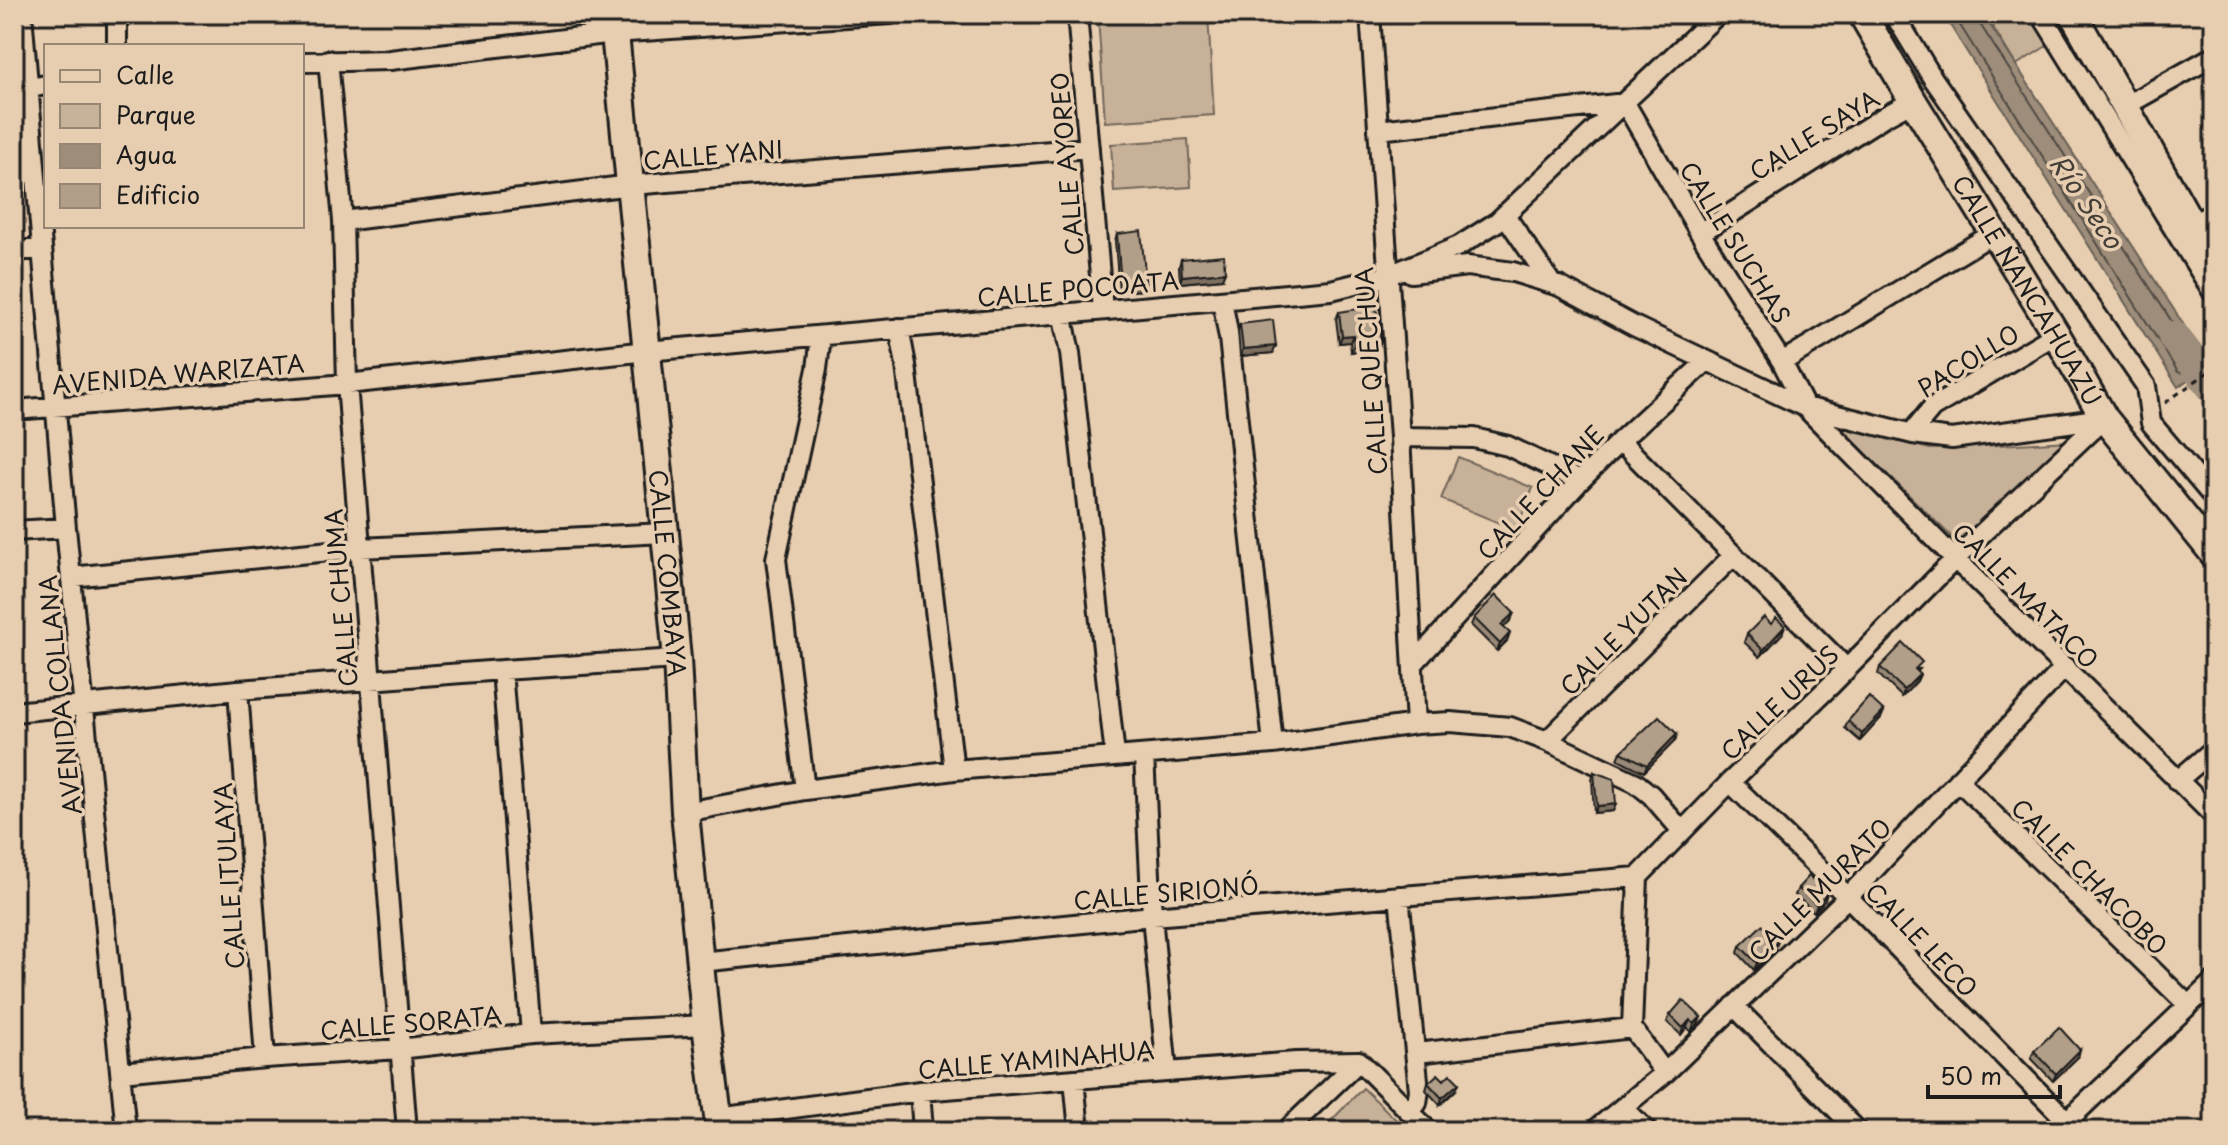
<svg xmlns="http://www.w3.org/2000/svg" width="2228" height="1145" font-family="'Playpen Sans',sans-serif">
<style>
.green{fill:#c7b198;stroke:#72665a;stroke-width:2}
.water{fill:#9d8d7a;stroke:#696054;stroke-width:2}
.lines{fill:none;stroke-linecap:round;stroke-linejoin:round}
.shore{stroke:#504942;stroke-width:2}
.river{stroke:#9d8d7a;stroke-width:32}
.street-casing{stroke:#1c1c1c;stroke-width:24}
.secondary-casing{stroke:#1c1c1c;stroke-width:32}
.path{stroke:#1c1c1c;stroke-width:3;stroke-dasharray:6 6;stroke-linecap:butt}
.street{stroke:#e8ceb0;stroke-width:18}
.secondary{stroke:#e8ceb0;stroke-width:26}
.wall{fill:#998976;stroke:#1c1c1c;stroke-width:2}
.shaded-wall{fill:#7d6f60;stroke:#1c1c1c;stroke-width:2}
.building{fill:#b29f89;stroke:#1c1c1c;stroke-width:2}
.labels{text-anchor:middle;dominant-baseline:central;stroke-width:7;stroke-linejoin:round;paint-order:stroke}
.street-label{font-size:24px;fill:#1c1c1c;stroke:#e8ceb0}
.water-label{font-size:26px;font-style:italic;fill:#433e38;stroke:#e8ceb0}
</style>
<rect width="100%" height="100%" fill="#e8ceb0"/>
<filter id="ink" filterUnits="userSpaceOnUse"><feTurbulence type="fractalNoise" baseFrequency=".0125" numOctaves="2"/><feDisplacementMap in="SourceGraphic" scale="16" xChannelSelector="R" yChannelSelector="G"/><feConvolveMatrix kernelMatrix="1 2 1 2 8 2 1 2 1" color-interpolation-filters="sRGB"/></filter>
<g filter="url(#ink)">
<path class="green" d="M1134 14H1208L1214 115 1105 122 1098 16Z
M1985 14H2031L2050 44 2016 65Z
M1188 139 1191 187 1114 192 1111 144Z
M1838 426 1930 449 2070 441 1959 544Z
M1458 457 1533 488 1516 530 1441 499Z
M1363 1088 1408 1131H1321Z"/>
<path class="water" d="M1943 14H1983L2209 364 2178 387Z"/>
<g class="lines">
<path class="shore" d="M1953 14 2178 372 2184 373 2196 364V359L1978 21 1977 14"/>
<path class="river" d="M2174 337 2214 389"/>
<defs>
<path id="street" d="M22 14 66 528 126 1131
M117 14V46
M1077 14 1103 310
M1370 14 1400 437 1416 724
M1894 14 1932 77 2146 386 2151 423 2214 498
M2041 14 2214 294
M328 60 343 221 347 384 407 1131
M302 62 390 60 614 33 890 14
M14 91 46 85
M2125 106 2214 56
M1378 130 1625 103 1700 233 1782 362 1805 407 1955 559 2214 816
M1505 215 1552 284
M343 221 631 185 1089 148
M2191 226 2214 212
M1700 233 1885 116 1913 101
M14 251 42 249
M1411 273 1467 266 1513 272 1559 286 1634 326 1805 407 1913 434 1952 439 2104 418
M1222 300 1229 338 1273 744
M1062 313 1070 353 1115 756
M899 328 906 365 954 770
M1782 362 1994 233
M14 410 347 384 647 351 1331 290 1387 276 1459 246 1497 222 1718 14
M1913 434 1917 426 1932 408 2056 334
M1400 437 1474 438 1508 446 1580 481
M1620 441 1847 669
M14 531 66 528
M71 577 360 548 665 533
M1414 663 1580 481 1620 441 1707 361
M502 670 531 1034
M238 690 265 1058
M14 712 238 690 502 670 677 659
M1547 741 1734 555
M1144 755 1152 916 1167 1072
M1958 780 2188 1005
M2177 781 2214 749
M1730 782 1848 897 2077 1131
M805 790 776 559 817 369 821 336
M685 812 805 790 954 770 1273 744 1416 724 1450 722 1510 727 1547 741 1636 783 1651 795 1682 831
M1399 896 1419 1090 1417 1103 1410 1112
M700 962 1152 916 1638 877
M1734 1006 1858 1131
M1417 1053 1632 1028
M1359 1061 1429 1131
M121 1072 265 1058 399 1049 531 1034 706 1025
M1665 1073 1632 1028 1638 877 1730 782 1831 685 1955 559 2104 418
M1074 1079 1079 1131
M920 1091 923 1131
M1623 1107 1647 1131
M718 1118 920 1091 1296 1062 1359 1061
M1286 1131 1359 1061
M1594 1131 1665 1073 1848 897 2065 667
M2057 1131 2214 981"/>
<g id="secondary">
<path id="s1" d="M613 14 665 533 677 659 685 812 706 1025 720 1131"/>
<path id="s2" d="M1862 14 1913 101 2056 334 2104 418 2214 554"/>
<path d="M2073 14 2214 265"/>
</g>
</defs>
<use href="#street" class="street-casing"/>
<use href="#secondary" class="secondary-casing"/>
<path class="path" d="M2165 403 2214 368"/>
<use href="#street" class="street"/>
<use href="#secondary" class="secondary"/>
</g>
<path class="wall" d="M1117 234 1143 290 1119 292 1115 241Z
M1181 259 1222 279 1180 283 1179 266Z
M1339 312 1381 341 1378 348 1351 352 1350 342 1339 343 1336 319Z
M1240 324 1273 353 1240 356 1238 331Z
M1474 618 1511 620 1504 627 1507 641 1497 651 1471 625Z
M1747 634H1782L1760 657 1744 642Z
M1880 667 1920 669 1917 672 1920 674 1917 681 1902 697 1878 674Z
M1884 711 1881 718 1860 741 1845 728 1848 721Z
M1677 734 1675 741 1644 772 1618 759 1621 752Z
M1594 772 1616 804 1613 811 1594 813 1592 779Z
M1798 888 1825 900 1814 912 1795 895Z
M1740 946 1775 949 1754 970 1738 953Z
M1670 1015 1701 1017 1698 1024 1691 1032 1687 1027 1681 1035 1667 1022Z
M2034 1051 2078 1057 2053 1081 2031 1058Z
M1428 1083 1456 1090 1440 1105 1426 1090Z"/>
<path class="shaded-wall" d="M1225 272 1222 279 1180 283 1182 276Z
M1146 283 1143 290 1119 292 1121 285Z
M1353 335 1350 342 1339 343 1342 336Z
M1381 341 1378 348 1351 352 1354 345Z
M1276 346 1273 353 1240 356 1243 349Z
M1514 613 1511 620 1499 632 1501 625Z
M1785 626 1782 634 1760 657 1763 650Z
M1510 633 1507 641 1497 651 1500 644Z
M1920 674 1917 681 1902 697 1904 690Z
M1884 711 1881 718 1860 741 1862 734Z
M1677 734 1675 741 1644 772 1647 765Z
M1616 804 1613 811 1594 813 1597 806Z
M1827 893 1825 900 1814 912 1817 905Z
M1778 942 1775 949 1754 970 1757 963Z
M1701 1017 1698 1024 1691 1032 1694 1024Z
M1690 1020 1687 1027 1681 1035 1683 1028Z
M2080 1050 2078 1057 2053 1081 2056 1074Z
M1459 1083 1456 1090 1440 1105 1442 1098Z"/>
<path class="building" d="M1141 231 1146 283 1121 285 1117 234Z
M1224 255 1225 272 1182 276 1181 259Z
M1376 306 1381 341 1354 345 1353 335 1342 336 1339 312Z
M1273 320 1276 346 1243 349 1240 324Z
M1496 595 1514 613 1501 625 1510 633 1500 644 1474 618Z
M1764 617 1771 624 1776 618 1785 626 1763 650 1747 634Z
M1903 643 1922 662 1915 669 1920 674 1904 690 1880 667Z
M1869 697 1884 711 1862 734 1848 721Z
M1659 716 1677 734 1647 765 1621 752Z
M1594 772 1614 779 1616 804 1597 806Z
M1809 876 1827 893 1817 905 1798 888Z
M1762 925 1778 942 1757 963 1740 946Z
M1683 1000 1701 1017 1694 1024 1690 1020 1683 1028 1670 1015Z
M2059 1027 2080 1050 2056 1074 2034 1051Z
M1438 1074 1444 1080 1450 1074 1459 1083 1442 1098 1428 1083Z"/>
</g>
<g class="labels">
<g class="street-label">
<text transform="translate(1814 134) rotate(-32)">CALLE SAYA</text>
<text transform="translate(713 154) rotate(-5)">CALLE YANI</text>
<text transform="translate(1066 164) rotate(-95)">CALLE AYOREO</text>
<text transform="translate(1736 242) rotate(58)">CALLE SUCHAS</text>
<text transform="translate(1078 288) rotate(-5)">CALLE POCOATA</text>
<text stroke="none"><textPath href="#s2" startOffset="322">CALLE ÑANCAHUAZÚ</textPath></text>
<text transform="translate(1968 360) rotate(-32)">PACOLLO</text>
<text transform="translate(1370 371) rotate(-94)">CALLE QUECHUA</text>
<text transform="translate(178 373) rotate(-5)">AVENIDA WARIZATA</text>
<text transform="translate(1540 492) rotate(-47)">CALLE CHANE</text>
<text stroke="none"><textPath href="#s1" startOffset="562">CALLE COMBAYA</textPath></text>
<text transform="translate(2026 595) rotate(45)">CALLE MATACO</text>
<text transform="translate(340 598) rotate(-95)">CALLE CHUMA</text>
<text transform="translate(1623 631) rotate(-45)">CALLE YUTAN</text>
<text transform="translate(59 695) rotate(-96)">AVENIDA COLLANA</text>
<text transform="translate(1779 702) rotate(-44)">CALLE URUS</text>
<text transform="translate(228 876) rotate(-94)">CALLE ITULAYA</text>
<text transform="translate(2090 876) rotate(45)">CALLE CHACOBO</text>
<text transform="translate(1819 889) rotate(-45)">CALLE MURATO</text>
<text transform="translate(1166 892) rotate(-5)">CALLE SIRIONÓ</text>
<text transform="translate(1922 939) rotate(46)">CALLE LECO</text>
<text transform="translate(411 1022) rotate(-5)">CALLE SORATA</text>
<text transform="translate(1036 1059) rotate(-5)">CALLE YAMINAHUA</text>
</g>
<g class="water-label">
<text transform="translate(2087 201) rotate(56)">Río Seco</text>
</g>
</g>
<rect width="2228" height="1145" fill="none" stroke="#e8ceb0" stroke-width="48"/>
<rect x="24" y="24" width="2180" height="1097" fill="none" stroke="#1c1c1c" stroke-width="3" filter="url(#ink)"/>
<rect x="44" y="44" width="260" height="184" fill="#e8ceb0" stroke="#968775" stroke-width="2"/>
<rect x="60" y="70" width="40" height="12" fill="#e8ceb0" stroke="#968775" stroke-width="2"/>
<text x="116" y="84" font-size="24" fill="#1c1c1c">Calle</text>
<rect x="60" y="104" width="40" height="24" fill="#c7b198" stroke="#968775" stroke-width="2"/>
<text x="116" y="124" font-size="24" fill="#1c1c1c">Parque</text>
<rect x="60" y="144" width="40" height="24" fill="#9d8d7a" stroke="#968775" stroke-width="2"/>
<text x="116" y="164" font-size="24" fill="#1c1c1c">Agua</text>
<rect x="60" y="184" width="40" height="24" fill="#b29f89" stroke="#968775" stroke-width="2"/>
<text x="116" y="204" font-size="24" fill="#1c1c1c">Edificio</text>
<path d="M1928 1085v12h132v-12" fill="none" stroke="#1c1c1c" stroke-width="4"/>
<text x="1940" y="1085" font-size="24" fill="#1c1c1c" stroke="#e8ceb0" stroke-width="6" paint-order="stroke">50 m</text>
</svg>
